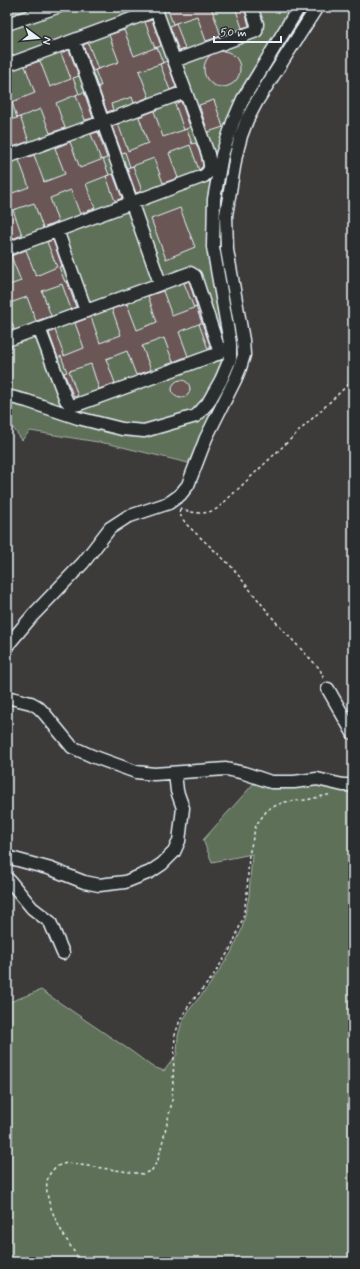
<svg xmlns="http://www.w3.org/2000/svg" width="360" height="1269" font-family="Mynerve,sans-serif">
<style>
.green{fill:#5e6f58;stroke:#a3b0a8}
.building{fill:#6a5755;stroke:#e8f1f8}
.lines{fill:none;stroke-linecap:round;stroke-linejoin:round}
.minor-casing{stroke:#e8f1f8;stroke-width:15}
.path{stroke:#e8f1f8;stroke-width:1.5;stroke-dasharray:3 3;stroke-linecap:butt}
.minor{stroke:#2a2d2e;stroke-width:12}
</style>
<rect width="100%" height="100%" fill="#3d3a3a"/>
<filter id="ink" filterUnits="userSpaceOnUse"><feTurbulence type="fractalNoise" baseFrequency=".025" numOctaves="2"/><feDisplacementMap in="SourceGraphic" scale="8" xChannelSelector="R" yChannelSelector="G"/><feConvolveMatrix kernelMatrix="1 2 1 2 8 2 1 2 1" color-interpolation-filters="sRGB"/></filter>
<g filter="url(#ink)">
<path class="green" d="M7 7H313L256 99 227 191 241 355 188 463 110 444 30 431 22 440 7 420Z
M255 782H308L353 788V1262H7V1003L41 990 134 1053 151 1066 164 1071 177 1054 178 1036 182 1022 189 1010 208 987 231 953 242 929 249 896 252 854 212 862 203 840Z"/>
<path class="building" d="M167 7H211L221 36 206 41 197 16 173 24Z
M235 7H244L249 26 242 28Z
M152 20 161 46 155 48 145 22Z
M176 23 185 49 179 51 170 26Z
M124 30 134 56 157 47 163 63 139 71 149 97 134 103 132 97 111 104 113 110 107 112 98 86H101L95 70 119 62 109 35Z
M88 43 98 69 93 71 83 45Z
M69 50 79 76 73 78 79 94 84 92 93 118 85 120 76 95 78 94 56 103 65 128 50 133 41 109 17 118 12 102 35 93 25 66 40 61 50 87 71 79 61 53Z
M204 69a18 18 0 1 1 36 0a18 18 0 1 1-36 0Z
M167 61 176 87 170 90 160 64Z
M214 100 223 127 208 132 199 105Z
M181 101 190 127 184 130 175 104Z
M154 111 163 137 187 129 192 144 196 143 201 156 203 166 199 170 190 145 169 153 178 178 163 183 154 158 130 167 125 152 122 153 112 127 118 124 128 151 148 143 139 117Z
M20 117 29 141 13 147 7 130V121Z
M98 132 107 158 101 160 91 134Z
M70 142 80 168 103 159 109 175 86 184 95 208 80 214 71 190 50 198 58 222 43 228 34 203 13 210 22 235 7 241V195L29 187 19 160 34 155 44 182 65 174 55 148Z
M133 166 142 191 136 193 127 168Z
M113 174 122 198 115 201 106 176Z
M180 208 195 247 166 259 151 219Z
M53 240 62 266 59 267 65 282 67 281 76 307 71 309 62 284 42 291 51 316 36 321 27 297 7 304V286L21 281 11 256 26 250 36 276 57 267 47 242Z
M189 281 197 307 194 308 184 283Z
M163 291 172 316 196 307 202 323 211 348 208 349 199 324 201 323 179 332 188 356 173 362 164 338 142 346 151 370 136 375 127 351 106 359 115 383 99 389 91 364 69 371 78 396 74 397 64 373 67 372 61 356 58 358 49 333 55 330 64 356 84 348 75 323 91 317 100 343 121 335 112 309 127 304 137 330 157 322 148 296Z
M8 311 14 329 7 332V312Z
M172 389a9 9 0 1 1 18 0a9 9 0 1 1-18 0Z"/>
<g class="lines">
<defs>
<path id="minor" d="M7 24 57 7
M74 41 160 283
M174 61 256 31 257 24 251 7
M7 65 156 10
M7 157 185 92
M57 230 86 311
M7 249 204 176C213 169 210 165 208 154L155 7
M7 340 190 273 195 276 219 350 218 354 214 355 79 404C73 406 70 405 66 400L39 328
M7 396 27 401 78 418 122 429 144 431 196 416 208 403 221 380 230 359V343L213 247 214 199 222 155 233 122 243 99 299 7
M7 646 33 615 83 563 110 528 127 517 169 503 180 495 188 485 206 438 235 380 240 368 244 355 243 340 227 250 226 215 236 155 241 136 247 120 257 101 317 7
M328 689 353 733
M7 697 31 703 38 707 44 713 72 747 92 756 136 772 154 774 226 769 244 773 271 782H294L317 779 343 785H353
M7 857 51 869 84 882 99 885 125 882 150 872 162 864 174 852 179 841 183 808 177 791 175 773
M7 880H9L32 908 50 922 63 953"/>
</defs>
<use href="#minor" class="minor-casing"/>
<path class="path" d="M180 508C192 514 207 515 218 508L353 380
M180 509 179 513 186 524 230 565 280 627 320 669 324 680
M81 1262C68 1243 27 1183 58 1166 61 1164 64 1164 67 1163L143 1174 152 1170 158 1160 164 1136 172 1102 175 1035 180 1020 189 1005 211 979 232 946 243 918 247 893 249 855 256 825 268 809 284 802 306 800 332 794"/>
<use href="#minor" class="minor"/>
</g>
</g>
<rect width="360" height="1269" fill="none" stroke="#2a2d2e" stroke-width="24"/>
<rect x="12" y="12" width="336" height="1245" fill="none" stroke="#e8f1f8" stroke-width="1.5" filter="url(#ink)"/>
<g transform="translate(38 38) rotate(106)" stroke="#2a2d2e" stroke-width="3" paint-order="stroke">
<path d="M0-3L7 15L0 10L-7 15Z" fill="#e8f1f8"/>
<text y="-6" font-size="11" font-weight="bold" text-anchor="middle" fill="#e8f1f8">N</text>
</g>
<path d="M214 36v6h67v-6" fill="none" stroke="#e8f1f8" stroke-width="2"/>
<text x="220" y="36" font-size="12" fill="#e8f1f8" stroke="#2a2d2e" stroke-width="3" paint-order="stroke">50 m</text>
</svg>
